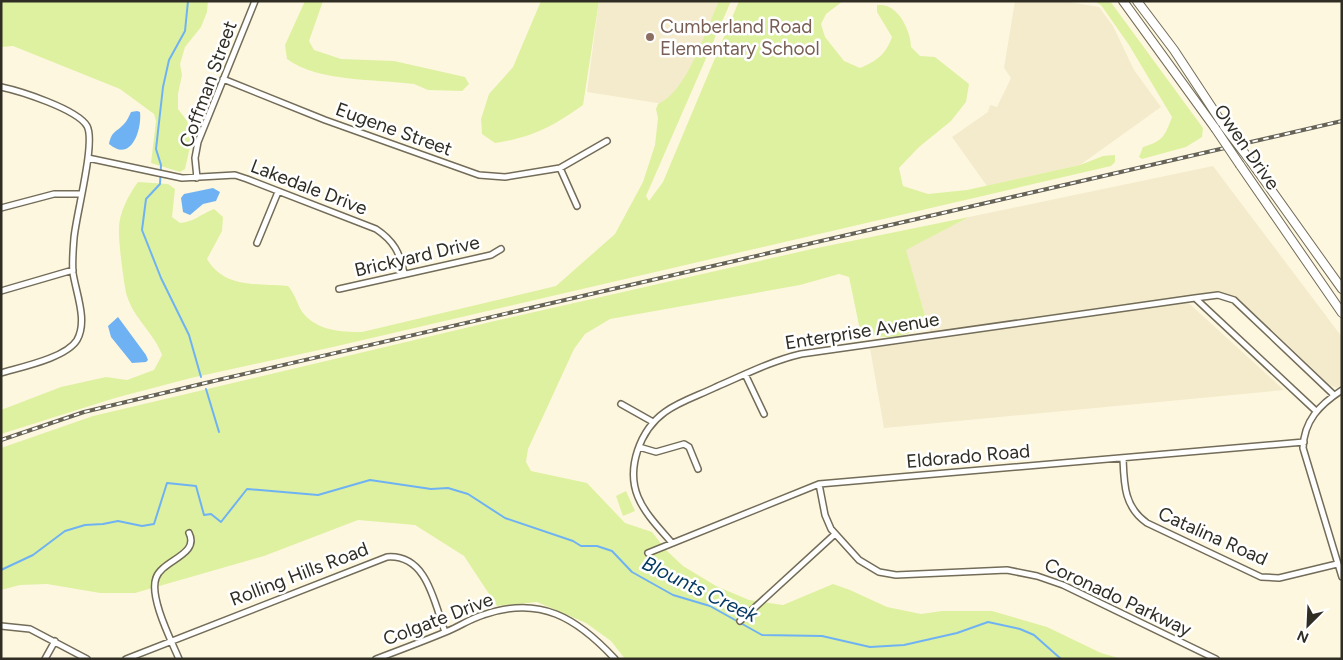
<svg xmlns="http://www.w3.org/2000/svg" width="1343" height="660" font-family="Figtree,sans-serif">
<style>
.built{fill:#f4ebcc}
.green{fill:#def1a0}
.water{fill:#6fb2f3}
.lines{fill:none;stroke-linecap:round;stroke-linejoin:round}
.stream{stroke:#6fb2f3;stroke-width:2}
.minor-casing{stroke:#726c58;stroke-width:8}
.trunk-casing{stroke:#726c58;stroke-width:10}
.minor{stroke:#fff;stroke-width:5}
.trunk{stroke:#fff;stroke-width:8}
.rail-casing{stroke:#676457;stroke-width:4}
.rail{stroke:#fff;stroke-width:2;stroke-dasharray:5.5;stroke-linecap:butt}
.trunk-bridge-casing{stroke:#726c58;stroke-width:10;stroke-linecap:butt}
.trunk-bridge{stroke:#fff;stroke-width:8}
.education-dot{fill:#8d6e63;stroke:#fff;stroke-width:2}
.labels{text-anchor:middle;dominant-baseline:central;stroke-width:5;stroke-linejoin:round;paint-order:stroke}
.education-label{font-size:19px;fill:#785e54;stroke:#fff;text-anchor:start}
.street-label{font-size:19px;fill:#2f2d24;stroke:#fff}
.water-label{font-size:20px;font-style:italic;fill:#063a63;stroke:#fff}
</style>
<rect width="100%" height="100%" fill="#fef7df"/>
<path class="built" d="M599 1H726L670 105 587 92Z
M1015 1H1063L1099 7 1113 26 1134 70 1161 107 1080 165 987 186 952 137 988 112 990 105 997 107 1011 78 1004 68Z
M1213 166 1342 337V384L1337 388 1330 385 1239 299 1217 291 1182 297 1284 390 884 428 870 348 933 340 905 250 969 217Z"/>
<path class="green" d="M1 1H208L207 12 201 27 185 47 180 64 182 75 178 94V109L187 121 192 138 185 169 180 172 151 163 156 121 154 114 120 89 13 46 1 47Z
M305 1H323L309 41 314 50 341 59 394 61 465 77 469 84 462 91 428 90 414 84C375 79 318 82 287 59L285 45Z
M541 1H599L583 105C552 127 533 137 495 143L482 134 481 119 489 94 513 67Z
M719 1H731L646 196 649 201 663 182 739 1H843L826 14 821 24 825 37 844 61 860 68C877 61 886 54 892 37L877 12V5C880 5 886 5 889 7 902 13 911 34 911 47L920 56 935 57 969 84 966 102 951 121 919 147 899 168 903 186 928 194 967 190 1080 165 1103 156 1115 155V162L1111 166 333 347 191 378 115 398 1 434V410L61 387 106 377 127 380 154 370 162 355C155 334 134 319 127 296 124 286 118 239 119 228 119 213 129 194 138 182L168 184 175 189 172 217 180 223C194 222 201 214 214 209L223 217 222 231 207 259C225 289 257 283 288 286 296 295 298 307 303 313 318 331 341 332 362 332L556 286 615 234 643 182 655 145 658 118 656 109 658 104C687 92 706 29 719 1Z
M1094 1H1110L1203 128 1202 137 1186 147 1142 159 1139 157 1143 147C1163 141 1165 136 1172 117L1129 45 1101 5Z
M969 217 906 250 927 322C910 338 881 342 860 330L849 277 839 274 800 285 610 319 585 334 574 349 528 449 526 462 531 471 587 483 625 523 652 532 666 550 683 566 716 586 749 600 783 605 833 584 850 590 887 607 921 614 942 611H992L1047 627 1101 653 1122 659H625L611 641 586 623 537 602 497 606 464 556 415 525 358 520 264 556 135 593H100L47 584 20 585 1 590V448L93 416 499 320 812 249Z
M626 491 635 511 623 516 616 496Z"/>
<path class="water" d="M137 111 140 112C142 130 131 163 109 144 112 130 116 133 124 124 127 121 129 116 131 112Z
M213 188 220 192 216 201 203 204 190 215 183 212 181 198 184 194Z
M118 317 146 355 148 360 146 362 132 363 111 337 108 326Z"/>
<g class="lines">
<path class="stream" d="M188 1 185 31 169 60 163 87 156 149 161 165 160 184 146 199 142 230 161 278 189 335 201 377
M206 389 219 432
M1 570 33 555 65 531 85 525 103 524 118 521 142 526 154 524 167 483 196 486 204 515 211 514 221 522 247 489 318 495 370 480 431 489 448 488 468 494 505 518 573 541 581 546H597L612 551 632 572 673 595 710 606 762 635 822 636 870 647 904 645 957 633 988 622 1020 629 1034 635 1061 659"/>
<defs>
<path id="minor" d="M223 79 325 120 479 175 505 177 560 168 607 141
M1 87C20 91 77 109 87 126 96 142 76 215 74 238 73 250 72 262 73 273 76 293 88 321 77 340 66 358 21 367 1 373
M88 158 182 178 235 175 247 179 376 229C394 241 400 253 404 273
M560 168 577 206
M197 178 195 158 198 142 255 1
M1 208 54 194H80
M257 243 278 192
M339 289 491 255 501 249
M1 291 73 270
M1195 298 1218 295 1234 300 1334 395
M745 374 764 414
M1342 390C1319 405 1304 421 1303 448L1342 577
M621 404 653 422
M639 447 656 452 684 444 689 447 698 469
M1123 458C1124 484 1124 507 1147 523L1261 577 1279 578 1337 564
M819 484 825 515 831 529 859 560 879 572 896 575 1007 570 1037 576 1063 585 1216 659
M672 543C660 529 645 514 638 497 626 468 640 430 665 412 680 401 700 395 716 387 744 375 771 361 801 354L1195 298 1316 411
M648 553 819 484 1304 442
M740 621 835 534
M1 626 30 629 87 659
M45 659 55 641
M126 659 387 557C427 554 434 602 445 632
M179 659C171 640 149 597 156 578 162 560 200 555 189 533
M376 659C400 650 424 641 448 631 460 626 470 619 483 615 540 595 577 618 615 659"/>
<path id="trunk" d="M1123 1 1215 128
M1137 1 1174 50 1224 126
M1252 163 1342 289
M1240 165 1342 313"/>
</defs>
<use href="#minor" class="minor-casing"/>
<use href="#trunk" class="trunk-casing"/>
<use href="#minor" class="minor"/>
<use href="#trunk" class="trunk"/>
<defs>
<path id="rail" d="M1 440 84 412 218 380 1342 121"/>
</defs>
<use href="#rail" class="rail-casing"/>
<use href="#rail" class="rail"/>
<defs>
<path id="trunk-bridge" d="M1224 126 1252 163
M1215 128 1240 165"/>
</defs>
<use href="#trunk-bridge" class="trunk-bridge-casing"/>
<use href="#trunk-bridge" class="trunk-bridge"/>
</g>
<circle class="education-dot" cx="650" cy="37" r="5"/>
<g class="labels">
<g class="education-label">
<text x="660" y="26">Cumberland Road<tspan x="660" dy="22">Elementary School</tspan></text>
</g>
<g class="street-label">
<text transform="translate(208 84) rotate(-70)">Coffman Street</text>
<text transform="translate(394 129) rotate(20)">Eugene Street</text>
<text transform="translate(1247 147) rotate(55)">Owen Drive</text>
<text transform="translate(309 187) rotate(21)">Lakedale Drive</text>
<text transform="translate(417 256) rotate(-13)">Brickyard Drive</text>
<text transform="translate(862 331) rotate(-9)">Enterprise Avenue</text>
<text transform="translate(968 456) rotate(-5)">Eldorado Road</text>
<text transform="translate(1213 536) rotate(24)">Catalina Road</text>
<text transform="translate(299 574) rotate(-21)">Rolling Hills Road</text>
<text transform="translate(1118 597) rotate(25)">Coronado Parkway</text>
<text transform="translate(438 619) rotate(-21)">Colgate Drive</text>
</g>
<g class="water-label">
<text transform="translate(700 589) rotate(26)">Blounts Creek</text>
</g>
</g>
<rect width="1343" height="660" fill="none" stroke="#2f2d24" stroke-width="5"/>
<g transform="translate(1308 625) rotate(204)" stroke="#ffffff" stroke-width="4" paint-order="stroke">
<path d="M0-4L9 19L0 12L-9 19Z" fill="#2f2d24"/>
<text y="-8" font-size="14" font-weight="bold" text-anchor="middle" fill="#2f2d24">N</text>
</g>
</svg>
